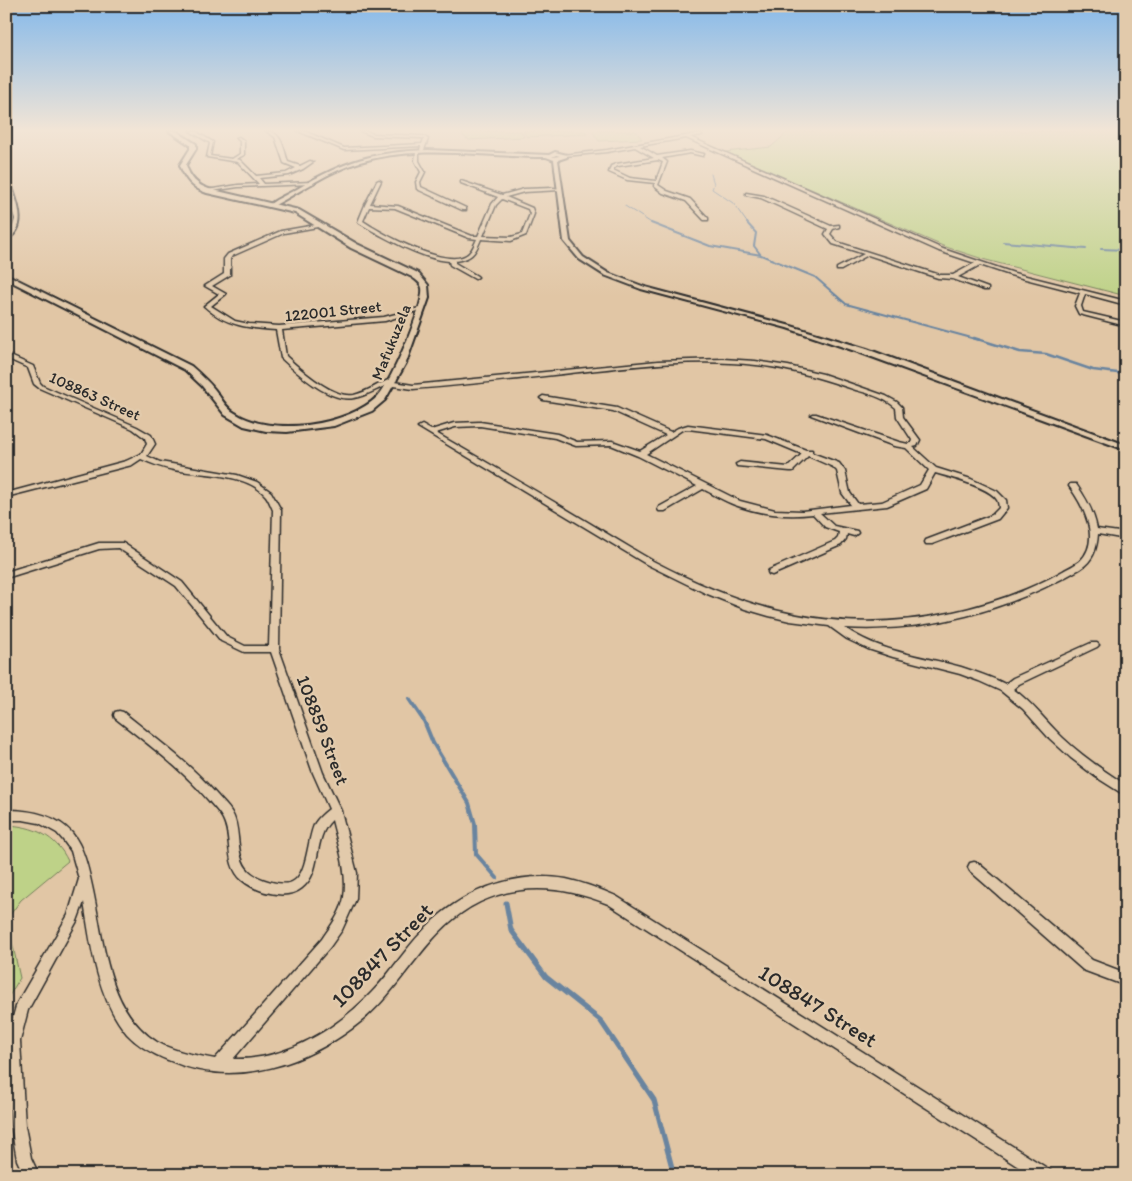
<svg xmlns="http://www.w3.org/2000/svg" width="1132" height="1181" font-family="Itim,sans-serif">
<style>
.green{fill:#bed288;stroke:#747e5a}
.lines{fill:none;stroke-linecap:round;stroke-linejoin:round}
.stream-far4{stroke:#69849f;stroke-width:1}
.stream-far3{stroke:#69849f;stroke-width:2}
.stream-far2{stroke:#69849f;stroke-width:2.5}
.stream-far1{stroke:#69849f;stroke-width:4}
.stream{stroke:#69849f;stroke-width:5}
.minor-casing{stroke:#2b2b2b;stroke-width:3}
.tertiary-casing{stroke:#2b2b2b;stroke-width:4}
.secondary-casing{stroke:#2b2b2b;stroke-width:4}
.minor{fill:#e2caab;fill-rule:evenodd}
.tertiary{fill:#e2caab;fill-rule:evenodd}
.secondary{fill:#e2caab;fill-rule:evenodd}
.labels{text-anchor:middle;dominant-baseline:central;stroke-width:5;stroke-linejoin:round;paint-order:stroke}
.far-street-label{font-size:16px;fill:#2b2b2b;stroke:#e2caab}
.street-label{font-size:19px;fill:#2b2b2b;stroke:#e2caab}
.near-street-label{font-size:22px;fill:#2b2b2b;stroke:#e2caab}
</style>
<rect width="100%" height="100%" fill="#e1c6a5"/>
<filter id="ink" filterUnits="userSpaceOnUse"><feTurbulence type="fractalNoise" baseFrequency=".02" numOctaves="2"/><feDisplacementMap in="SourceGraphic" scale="10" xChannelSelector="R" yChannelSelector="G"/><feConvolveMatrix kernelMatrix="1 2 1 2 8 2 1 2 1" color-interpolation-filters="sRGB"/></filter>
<g filter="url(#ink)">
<path class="green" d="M462 131H521L524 137 469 140 463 136Z
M523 131H585L587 134 527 137Z
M592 131H636L642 139 599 141Z
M789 131H1126V296L986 260 943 246 725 152 771 147Z
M6 825C34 826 56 836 68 861L21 900 7 919 20 978 6 1001Z"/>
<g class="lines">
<path class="stream-far4" d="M1119 141 1126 146
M711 174 714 184 712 189 733 203 748 224
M625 206 653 224"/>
<path class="stream-far3" d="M651 223 710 246 761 255 815 277 846 304 979 340
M747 223 756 233 754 246 761 255
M1003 242 1086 249
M1101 249 1126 250"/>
<path class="stream-far2" d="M974 338 1020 352 1046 354 1093 370 1126 374"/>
<path class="stream-far1" d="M409 699 424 721 433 743 469 803 475 824 476 854 497 878"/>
<path class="stream" d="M506 903 511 930 546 977 600 1020 654 1100 674 1175"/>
<defs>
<path id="minor" d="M190 131H195L213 142 210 156 232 159 240 154V141L236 138 239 137 244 141V155L236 159 240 160 256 176 286 173 296 168 284 163 275 137 266 131C282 131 284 150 288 162L300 166 310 161 313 162 303 169 289 175 259 178 264 184 312 182 314 183 312 184 238 187 205 192 207 190 238 185 259 184 238 162 207 157 210 143Z
M298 131H304L344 148 422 144 424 139 422 138 373 136 360 131H366L373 134 423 136 428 139 424 150 422 151 420 150 421 146 344 150Z
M701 133 702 135 690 137 943 249 1014 273 1126 301V305L1085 294 1081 306 1083 312 1126 322V326L1079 314 1075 306 1080 293 1010 275 980 265 958 277 988 288V290H984L953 279 938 278 868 255 841 270H837V268L864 254 833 244 825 234 828 229 761 198 746 195V193L764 196 831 226 839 225V227L833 229 830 234 837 242 940 275H953L975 263 939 251 686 138 640 146 657 156 690 151 704 154 703 156 690 153 662 158 667 162 658 185 667 191 690 199 708 218V220H704L686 201 663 193 654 186 655 183 627 180 609 172 611 166 616 164 654 158 635 147 607 152 565 156 563 155 607 150ZM658 160 663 162 656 181 630 178 613 170 614 168 618 166Z
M416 152 419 153V161L425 172 420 182 421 187 466 208V210H462L417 189 416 182 421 172 415 161Z
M379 180 381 181 370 204 398 206 472 236H478L492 204 498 197 461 183V181L502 195 524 189 553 188 562 189 560 190 524 192 506 197 532 208 534 214 526 235 511 241 481 239C475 254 471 259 455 261V263L477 276 478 277 475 279 450 265 449 261C424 260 380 236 358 222L365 205 377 181ZM502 199 528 209 530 214 522 234 511 237 483 236 496 205ZM369 207 395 208 469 238 477 239C475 243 473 249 469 253 450 272 381 233 363 221Z
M321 224H323V226L284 233 232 256 230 259V275L212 286 226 294 211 306 235 321 249 324 279 326 384 317 423 307V309L385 321 282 330 286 356C300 369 333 399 354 395 368 392 380 382 394 378L397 380 394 382 413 385 658 361 723 359 755 361 788 366 823 374 886 396 897 402 902 407 903 417 920 440 917 446 913 447 936 468 971 479 997 491 1006 500 1007 508 998 519 932 544H926L925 542 926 540 992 515 999 508C999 506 998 501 997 500 990 487 949 477 935 473L926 489 887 506 820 513 834 526 857 531 858 533 854 536 847 534 846 539 841 545 772 575 769 574 768 572 769 570 835 541 838 538 839 532 825 527 813 514C787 517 759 514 735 505 724 501 713 494 703 489L665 511H659L658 509 659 507 697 486 638 456 611 445 576 446 555 438 480 426 455 427 436 433C486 462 536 491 586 521 608 534 630 548 653 561 750 612 839 636 949 613 989 604 1027 592 1063 571 1068 568 1075 565 1080 561 1102 540 1083 505 1069 486L1070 484H1076C1086 498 1094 512 1097 529L1126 533V539L1098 534C1097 549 1093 561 1080 569 1009 610 927 633 845 628 879 652 922 656 961 667 976 672 991 677 1005 684L1013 678 1091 643H1097L1099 645 1097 647 1019 684 1013 689C1032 702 1046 722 1063 738 1082 756 1104 771 1126 785V796L1096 777 1071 758 1048 737 1023 709 1001 691 979 681 960 674 893 657 868 649 847 639 829 626 790 621 769 616 745 609 705 593 646 564 418 427 422 425 431 430 454 423 480 422 557 434 577 442 612 441 640 451 666 435 613 411 543 400 540 398 543 396 617 408 671 432 678 428 688 425 767 435 806 450H812V453L839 463 845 471 850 493 858 504 882 502 920 485 929 470 906 448 894 446 811 415 812 414H816L899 442 908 444 911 443 912 440 897 417 896 408C883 396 864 393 847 387 817 377 787 368 756 365 695 358 632 366 571 373 518 379 466 385 413 389L393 386 390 384C378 388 367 396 354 398 330 403 297 373 281 358L276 330C249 328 225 326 204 306L219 294 205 286 224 274V259L228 254 281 231ZM688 429 766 439 802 454 788 467 740 462 736 464 737 466 790 471H793L808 456 833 467 837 471 842 493 851 505 802 511 775 510 740 501 646 454 682 430Z
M6 354 33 366 40 383 43 386 137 427 151 435 155 444 147 456 160 462 237 475 257 482 271 492 281 510 279 649 323 773 341 811 357 873 356 899 342 930 330 947 233 1059C285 1061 337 1029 372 992 391 973 404 950 423 931 459 892 513 870 566 879 584 883 600 889 616 896L1050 1170 1052 1175H1031L608 904C566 887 522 882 480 902 428 927 406 983 364 1019 310 1064 235 1090 168 1060 153 1054 138 1046 127 1034 97 998 91 946 84 902L77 921 28 1010 20 1041 25 1126 31 1158 39 1175H24L17 1160 11 1126 6 1041 17 1003 68 915 79 879 71 851 63 840 57 833 39 823 23 820H6V810C30 810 55 814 72 833 84 848 88 868 92 886 104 939 106 1010 157 1042 175 1052 195 1055 215 1059L322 939C330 927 342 912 344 897 348 871 338 845 332 820 312 838 323 872 302 888 286 901 256 892 242 880 224 864 233 838 223 819 220 813 214 807 209 801 182 769 148 744 115 718L114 715 115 712 119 711 123 712C155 738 190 763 217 795 222 801 228 806 232 813 242 830 234 856 249 871 257 879 281 887 292 882 308 875 307 838 315 823 319 817 324 813 329 809L313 773 271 652H244L221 641 176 586 118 548 99 549 6 578V572L99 543H123L182 582 227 637 245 646H269L273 510C271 506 269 500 266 496 247 473 201 475 174 470 163 468 152 464 141 459L132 465 6 497V493L126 461 141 454 147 444 145 438 133 429 39 388 34 384 28 368 6 358Z
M974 862 978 863 1092 960 1126 973V986L1083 970 970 871 968 867 970 863Z"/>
<path id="tertiary" d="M428 150 549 155 555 152 567 155V157L558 160 570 241 583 257 608 273 645 287 791 326 867 349 1126 445V450L861 353 787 328 641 289 604 275 579 259 564 241 554 160 546 157C484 157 420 144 360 162 329 171 303 190 275 205L270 204C278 198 288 194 297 189 344 161 373 152 428 150ZM556 155 560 156 552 157Z"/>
<path id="secondary" d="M169 131H176L196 144V149L186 165C190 178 197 185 209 189L299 210 357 244 418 273 428 285 429 298 406 363 385 400 372 411 334 426 287 432 266 431 244 426 225 415 202 386 185 370 6 279V274L191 366C200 374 208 381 215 390 221 398 226 408 235 413 271 437 348 426 378 396 390 385 425 304 422 288 421 283 416 280 412 277L351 248 295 213 207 193C192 188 185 179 180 165L190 149V145Z
M6 176 9 178C15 199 31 227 6 240V233L13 226 15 219 6 190Z"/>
</defs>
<use href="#minor" class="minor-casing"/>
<use href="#tertiary" class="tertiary-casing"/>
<use href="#secondary" class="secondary-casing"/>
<use href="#minor" class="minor"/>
<use href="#tertiary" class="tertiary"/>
<use href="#secondary" class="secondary"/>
</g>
</g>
<linearGradient id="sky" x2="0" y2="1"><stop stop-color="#85b9ea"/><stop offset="0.44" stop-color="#f2e5d6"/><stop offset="1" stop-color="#f2e5d6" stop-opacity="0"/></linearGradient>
<rect width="1132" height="296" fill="url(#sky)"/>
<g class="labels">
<g class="far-street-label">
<text transform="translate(333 311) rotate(-6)">122001 Street</text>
<text transform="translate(391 342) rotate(-68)">Mafukuzela</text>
<text transform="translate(95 396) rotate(24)">108863 Street</text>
</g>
<g class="street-label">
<text transform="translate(323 730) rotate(69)">108859 Street</text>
</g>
<g class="near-street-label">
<text transform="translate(382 955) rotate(-46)">108847 Street</text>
<text transform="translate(818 1006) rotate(32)">108847 Street</text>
</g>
</g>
<rect width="1132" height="1181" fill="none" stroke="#e2caab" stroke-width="25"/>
<rect x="12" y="12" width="1107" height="1156" fill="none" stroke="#2b2b2b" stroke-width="2" filter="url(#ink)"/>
</svg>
